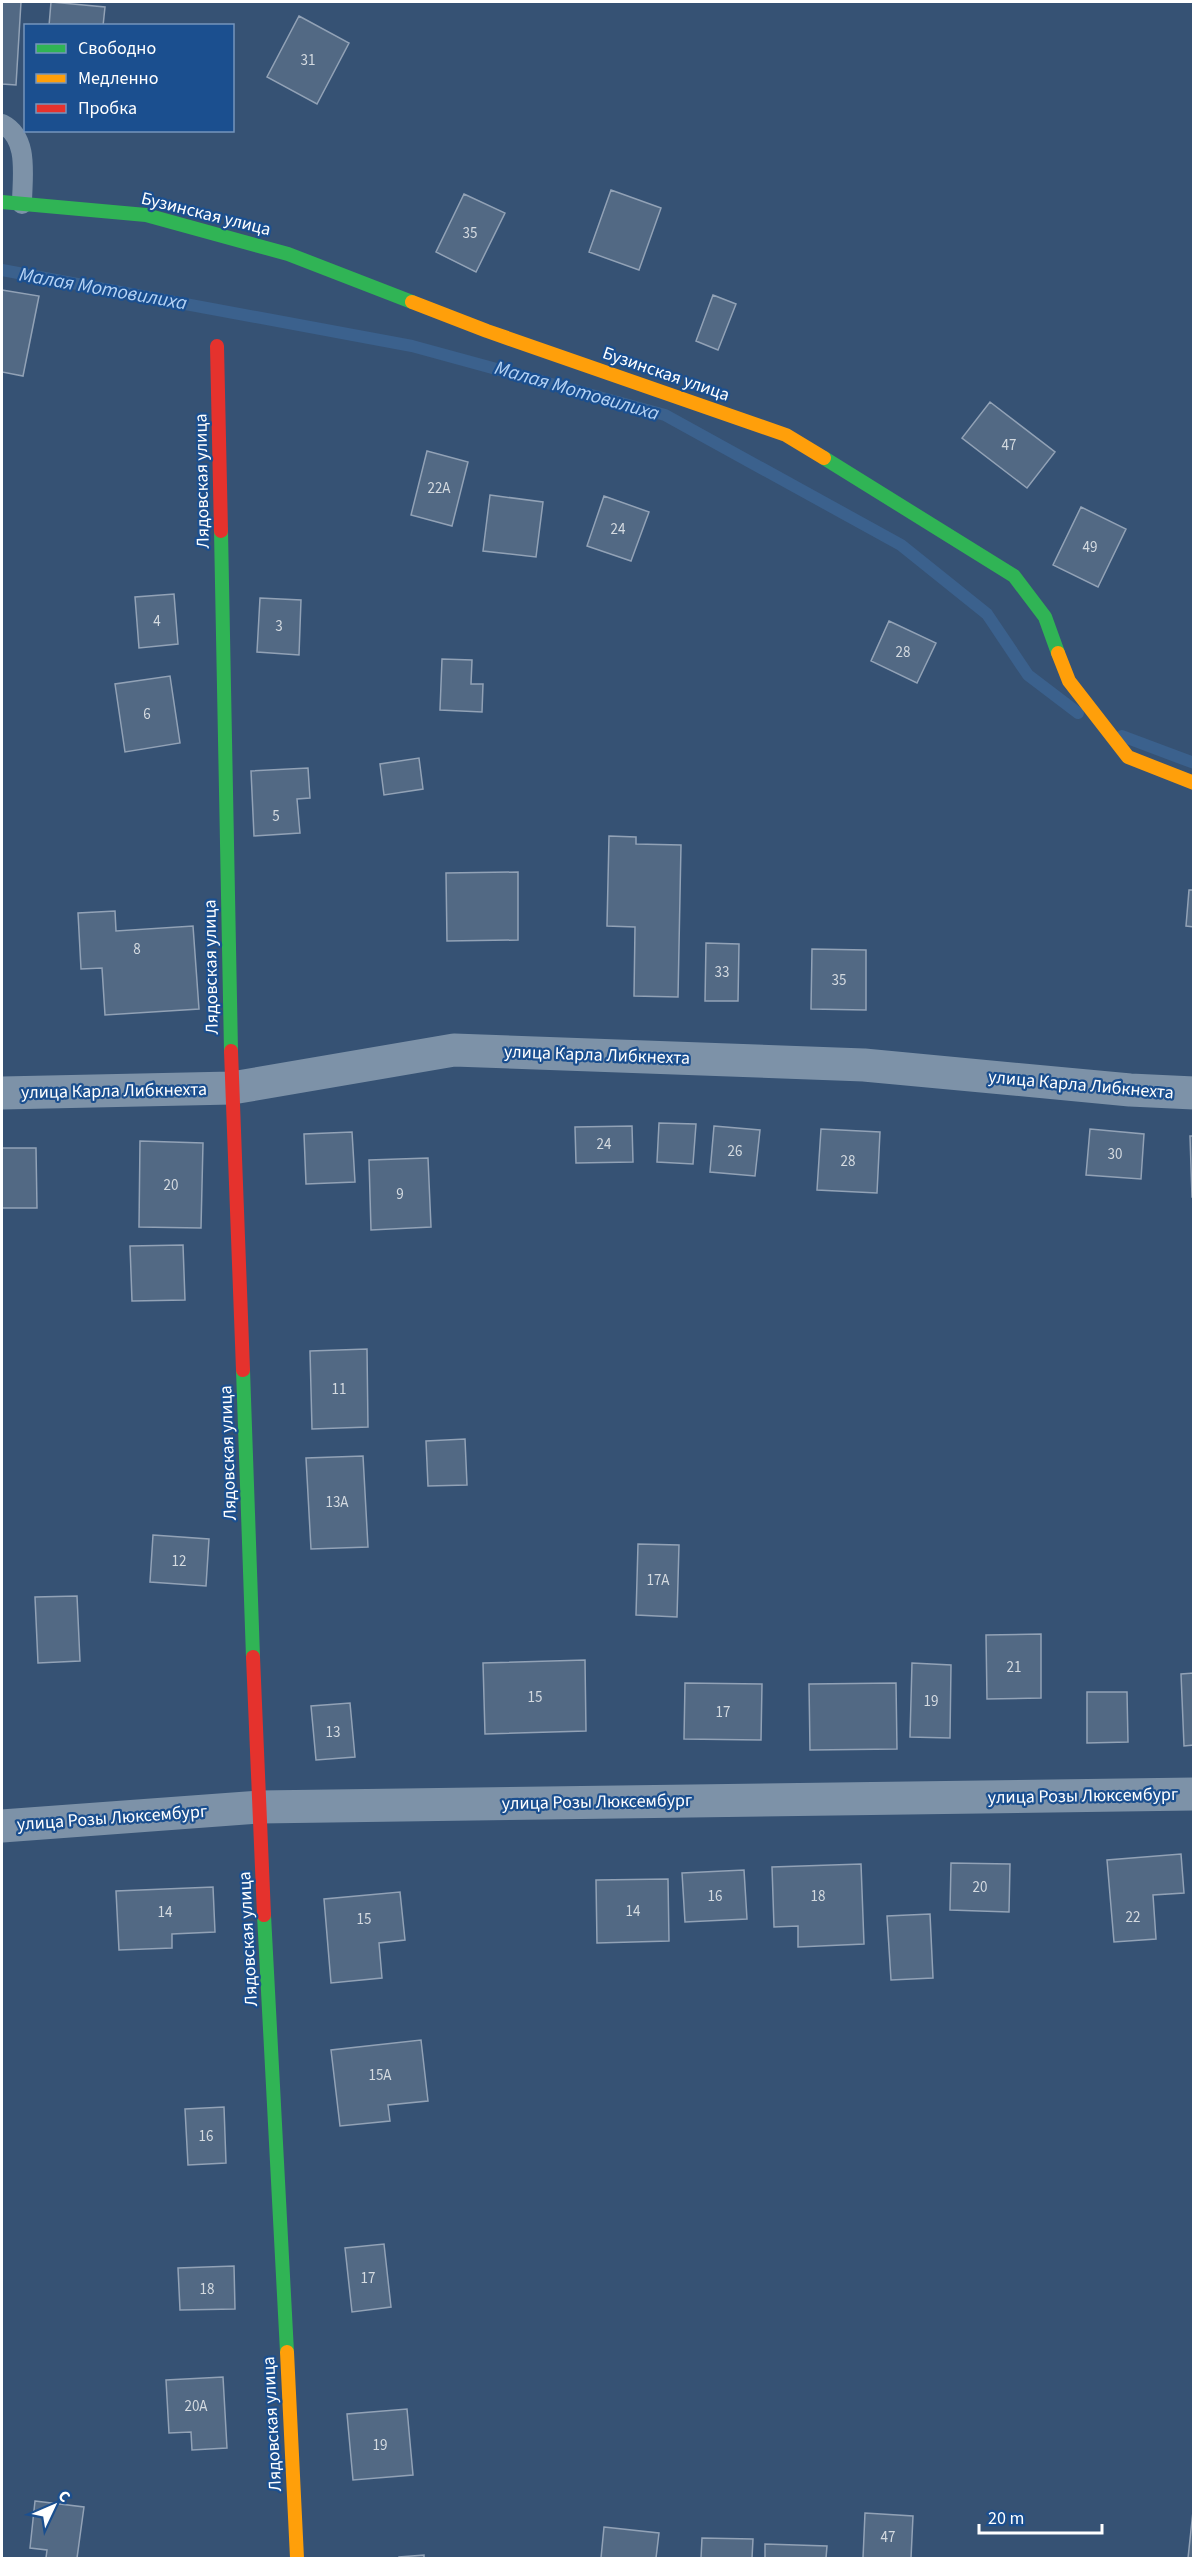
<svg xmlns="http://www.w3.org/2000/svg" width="1195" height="2560" font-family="'Source Sans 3',sans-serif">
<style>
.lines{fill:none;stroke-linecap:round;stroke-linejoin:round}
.stream{stroke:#3b618d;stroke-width:12}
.building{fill:#526984;stroke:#92a2b6;stroke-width:1.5}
.lane{stroke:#7d92a8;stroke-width:20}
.street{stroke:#7d92a8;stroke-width:33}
.fast{stroke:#30b455;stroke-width:14}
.slow{stroke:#ff9f0a;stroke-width:14}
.jam{stroke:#e5322d;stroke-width:14}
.labels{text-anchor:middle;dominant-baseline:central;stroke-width:4.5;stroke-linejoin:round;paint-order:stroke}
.number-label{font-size:15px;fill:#d4dae0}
.street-label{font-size:18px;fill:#fff;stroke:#1b4f8f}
.water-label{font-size:20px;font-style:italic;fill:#b5d3f5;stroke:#1b4f8f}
</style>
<rect width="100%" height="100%" fill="#365274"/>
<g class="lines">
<path class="stream" d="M2 270 412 346 665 415 901 545 987 614 1028 675 1078 713
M1122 736 1194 763"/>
</g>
<path class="building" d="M2 2H21L16 85 2 84Z
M51 2 105 7 103 26H49Z
M299 16 349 43 317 104 267 77Z
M611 190 661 208 639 270 589 252Z
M464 194 505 213 476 272 436 252Z
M2 290 39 296 23 376 2 372Z
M713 295 736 304 718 350 696 341Z
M990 402 1055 452 1027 488 962 438Z
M427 451 468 462 452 526 411 515Z
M490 495 543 502 536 557 483 551Z
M604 496 649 512 631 561 587 546Z
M1081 507 1126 529 1098 587 1053 565Z
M174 594 178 644 139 648 135 597Z
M260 598 301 600 299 655 257 652Z
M889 621 936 643 917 683 871 661Z
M442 659 472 660 471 684H483L482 712 440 710Z
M170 676 180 743 125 752 115 684Z
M419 758 423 789 384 795 380 764Z
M308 768 310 798 297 799 300 833 254 836 251 771Z
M609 836 636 837V844L681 845 678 997 634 996 635 927 607 926Z
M518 872V940L447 941 446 873Z
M1189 890H1194V927L1186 926Z
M115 911 116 931 193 926 199 1009 105 1015 102 968 81 969 78 913Z
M706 943 739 944 738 1001H705Z
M812 949 866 950V1010L811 1009Z
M659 1123 696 1124 693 1164 657 1162Z
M632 1126 633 1162 576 1163 575 1127Z
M714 1126 760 1130 755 1176 710 1172Z
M821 1129 880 1132 877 1193 817 1190Z
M1090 1129 1144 1134 1141 1179 1086 1175Z
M352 1132 355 1182 306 1184 304 1134Z
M1190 1136H1194V1197H1192Z
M140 1141 203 1143 201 1228 139 1227Z
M2 1148H36L37 1208H2Z
M428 1158 431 1227 371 1230 369 1160Z
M183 1245 185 1300 132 1301 130 1246Z
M367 1349 368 1427 312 1429 310 1351Z
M465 1439 467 1485 428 1486 426 1441Z
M363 1456 368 1547 311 1549 306 1458Z
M153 1535 209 1539 206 1586 150 1582Z
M638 1544 679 1545 677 1617 636 1615Z
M77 1596 80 1661 38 1663 35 1597Z
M1041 1634V1698L987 1699 986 1635Z
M585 1660 586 1731 485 1734 483 1663Z
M912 1663 951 1665 950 1738 910 1737Z
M1194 1673V1745L1184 1746 1181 1674Z
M685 1683 762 1684 761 1740 684 1739Z
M896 1683 897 1749 810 1750 809 1684Z
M1087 1692H1127L1128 1742 1087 1743Z
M350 1703 355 1757 316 1760 311 1706Z
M1181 1854 1184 1893 1153 1895 1156 1939 1114 1942 1107 1860Z
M951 1863 1010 1864 1009 1912 950 1910Z
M861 1864 864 1944 798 1947V1926L774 1927 772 1867Z
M744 1870 747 1919 685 1922 682 1873Z
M668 1879 669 1941 597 1943 596 1880Z
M213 1887 215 1932 172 1934V1948L119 1950 116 1891Z
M400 1892 405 1940 379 1943 382 1978 331 1983 324 1899Z
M930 1914 933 1978 891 1980 887 1916Z
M421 2040 428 2101 388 2105 390 2121 340 2126 331 2050Z
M224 2107 226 2163 188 2165 185 2109Z
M384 2244 391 2307 352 2312 345 2248Z
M234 2266 235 2309 180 2310 178 2268Z
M223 2377 227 2448 192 2450 191 2432 169 2433 166 2380Z
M407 2409 413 2475 353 2480 347 2414Z
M35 2501 84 2507 77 2558H46L47 2550 30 2548Z
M1194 2502V2558H1188Z
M865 2513 913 2516 911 2558H863Z
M604 2527 659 2533 656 2558H601Z
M702 2538 753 2539 752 2558H701Z
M765 2544 827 2546 826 2558H765Z
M424 2555V2558H399V2557Z"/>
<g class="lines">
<path class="lane" d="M2 124C30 138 22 178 22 204"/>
<path class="street" d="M2 1093 232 1088 454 1050 864 1065 1130 1090 1194 1093
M2 1826 259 1807 1194 1794"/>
<path class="fast" d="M2 202 146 215 288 254 412 302
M824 458 1014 576 1045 617 1058 653
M221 531 231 1051
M243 1370 253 1657
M264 1915 287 2352"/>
<path class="slow" d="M412 302 487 331 786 435 824 458
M1058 653 1069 681 1128 757 1194 783
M287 2352 297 2558"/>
<path class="jam" d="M217 346 221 531
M231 1051 243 1370
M253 1657 264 1915"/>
</g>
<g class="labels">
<g class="number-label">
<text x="308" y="60">31</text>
<text x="470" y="233">35</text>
<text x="1009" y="445">47</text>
<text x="439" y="488">22А</text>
<text x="618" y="529">24</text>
<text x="1090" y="547">49</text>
<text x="157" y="621">4</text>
<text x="279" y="626">3</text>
<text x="903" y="652">28</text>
<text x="147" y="714">6</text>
<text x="276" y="816">5</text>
<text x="137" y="949">8</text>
<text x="722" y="972">33</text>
<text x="839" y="980">35</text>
<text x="604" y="1144">24</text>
<text x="735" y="1151">26</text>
<text x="1115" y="1154">30</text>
<text x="848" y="1161">28</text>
<text x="171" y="1185">20</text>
<text x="400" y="1194">9</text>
<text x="339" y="1389">11</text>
<text x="337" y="1502">13А</text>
<text x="179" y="1561">12</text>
<text x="658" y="1580">17А</text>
<text x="1014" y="1667">21</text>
<text x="535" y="1697">15</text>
<text x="931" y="1701">19</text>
<text x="723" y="1712">17</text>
<text x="333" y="1732">13</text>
<text x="980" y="1887">20</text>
<text x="715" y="1896">16</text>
<text x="818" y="1896">18</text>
<text x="633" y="1911">14</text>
<text x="165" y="1912">14</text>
<text x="1133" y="1917">22</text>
<text x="364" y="1919">15</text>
<text x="380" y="2075">15А</text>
<text x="206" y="2136">16</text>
<text x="368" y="2278">17</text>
<text x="207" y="2289">18</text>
<text x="196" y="2406">20А</text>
<text x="380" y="2445">19</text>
<text x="888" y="2537">47</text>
</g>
<g class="street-label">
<text transform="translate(206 214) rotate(14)">Бузинская улица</text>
<text transform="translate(666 374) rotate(19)">Бузинская улица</text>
<text transform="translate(202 481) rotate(-91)">Лядовская улица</text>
<text transform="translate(211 967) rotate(-91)">Лядовская улица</text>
<text transform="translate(597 1055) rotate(2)">улица Карла Либкнехта</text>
<text transform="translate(1081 1085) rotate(5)">улица Карла Либкнехта</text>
<text transform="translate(114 1091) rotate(-1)">улица Карла Либкнехта</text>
<text transform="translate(228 1453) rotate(-92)">Лядовская улица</text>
<text transform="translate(1083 1796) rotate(-1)">улица Розы Люксембург</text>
<text transform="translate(597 1802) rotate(-1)">улица Розы Люксембург</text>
<text transform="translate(112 1818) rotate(-4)">улица Розы Люксембург</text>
<text transform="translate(248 1939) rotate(-93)">Лядовская улица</text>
<text transform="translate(272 2424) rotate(-93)">Лядовская улица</text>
</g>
<g class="water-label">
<text transform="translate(103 289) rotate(10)">Малая Мотовилиха</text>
<text transform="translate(577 391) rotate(16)">Малая Мотовилиха</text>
</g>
</g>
<rect width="1195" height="2560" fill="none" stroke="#ffffff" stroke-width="6"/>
<rect x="24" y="24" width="210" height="108" fill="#1b4f8f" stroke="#7695bc" stroke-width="1.5"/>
<rect x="36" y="44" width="30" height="9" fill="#30b455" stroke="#7695bc" stroke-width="1.5"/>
<text x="78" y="54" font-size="18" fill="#ffffff">Свободно</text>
<rect x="36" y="74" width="30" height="9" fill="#ff9f0a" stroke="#7695bc" stroke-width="1.5"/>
<text x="78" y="84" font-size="18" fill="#ffffff">Медленно</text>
<rect x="36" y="104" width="30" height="9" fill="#e5322d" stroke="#7695bc" stroke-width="1.5"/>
<text x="78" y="114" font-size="18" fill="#ffffff">Пробка</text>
<g transform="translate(54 2506) rotate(46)" stroke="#1b4f8f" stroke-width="4.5" paint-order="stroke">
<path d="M0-4.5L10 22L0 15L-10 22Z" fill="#ffffff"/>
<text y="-9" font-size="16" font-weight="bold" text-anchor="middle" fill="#ffffff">С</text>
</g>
<path d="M979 2524v9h123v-9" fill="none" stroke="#ffffff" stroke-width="3"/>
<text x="988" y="2524" font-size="18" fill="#ffffff" stroke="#1b4f8f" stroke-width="4.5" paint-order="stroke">20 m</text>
</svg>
